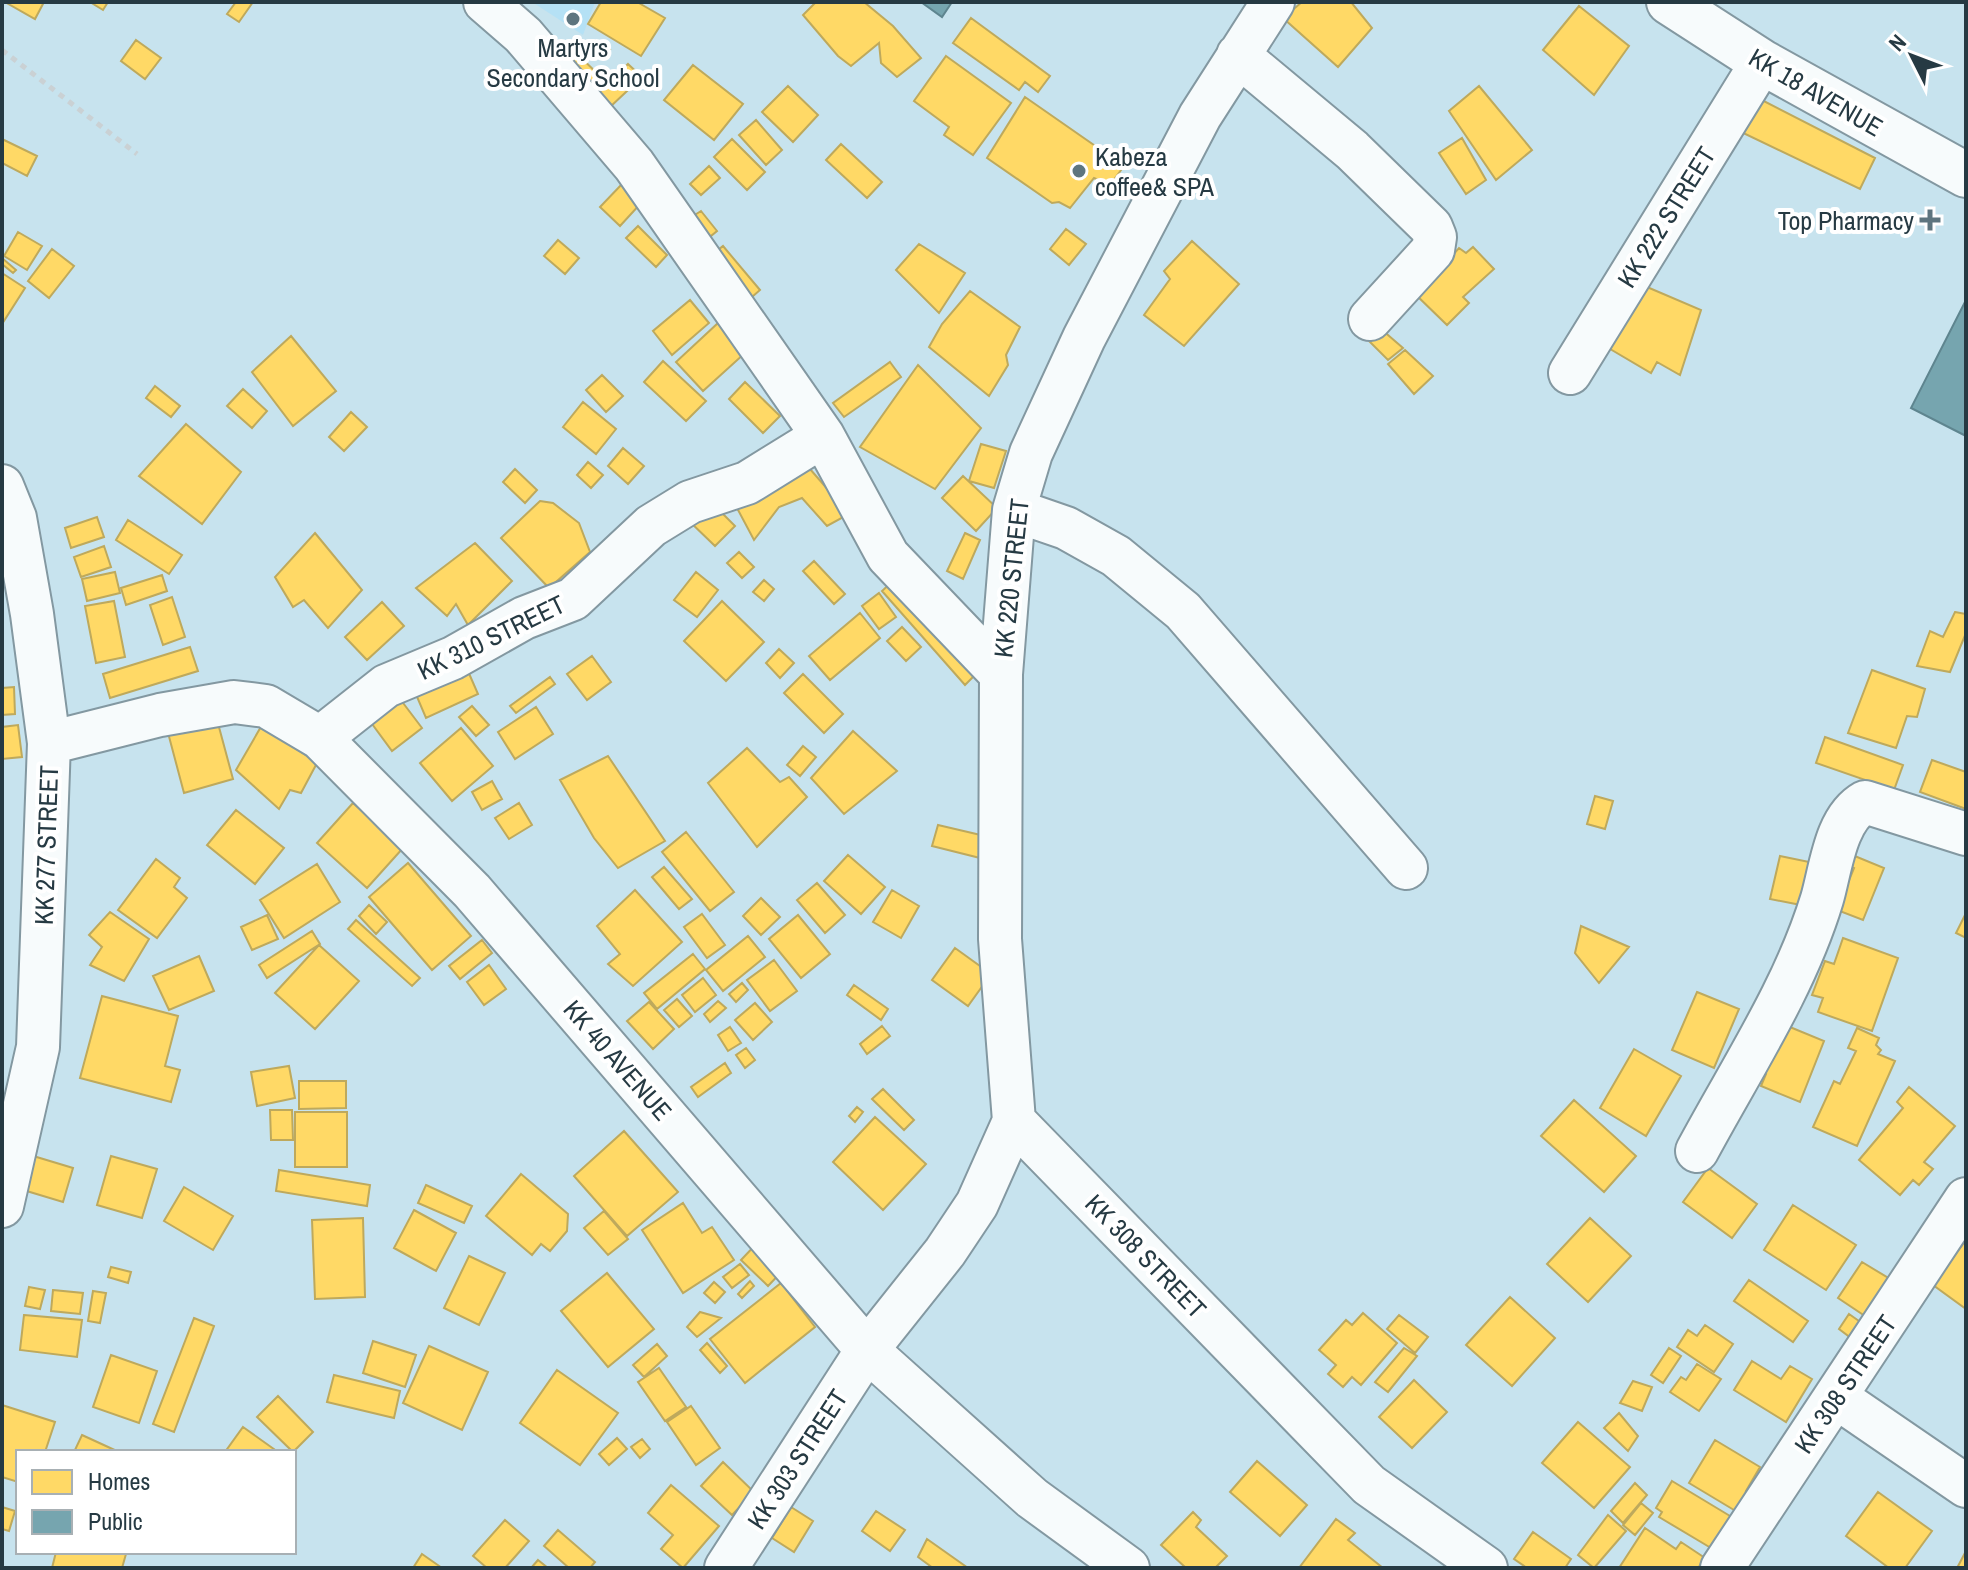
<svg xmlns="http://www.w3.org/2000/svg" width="1968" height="1570" font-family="'Archivo Narrow',sans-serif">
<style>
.built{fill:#b5e1f5}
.homes{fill:#ffd966;stroke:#bea95c;stroke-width:2}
.public{fill:#76a5af;stroke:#5e858f;stroke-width:2}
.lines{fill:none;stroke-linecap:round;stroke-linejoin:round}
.minor-casing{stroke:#8398a1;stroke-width:46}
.major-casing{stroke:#8398a1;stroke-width:48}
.path{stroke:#cad1d4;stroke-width:5;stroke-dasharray:6 6;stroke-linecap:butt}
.minor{stroke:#f7fbfc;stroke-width:42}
.major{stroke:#f7fbfc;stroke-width:44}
.poi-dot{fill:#5e757f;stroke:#fff;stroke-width:3}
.labels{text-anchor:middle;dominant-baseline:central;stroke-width:8;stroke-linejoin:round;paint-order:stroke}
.poi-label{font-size:26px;fill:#263a43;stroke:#fff}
.street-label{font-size:26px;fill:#263a43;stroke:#fff}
</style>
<rect width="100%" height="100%" fill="#c7e3ee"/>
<path class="built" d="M532 2H595L583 35Z"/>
<path class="homes" d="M5 2H44L35 19Z
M90 2H108L103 10Z
M236 2H253L239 22 227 14Z
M601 2H637L665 18 641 56 588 24Z
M816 2H864L893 26 921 58 897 77 881 63 879 43 851 66 838 56 803 15Z
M1302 2H1351L1372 28 1338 67 1283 18Z
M1579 6 1629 46 1594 95 1543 50Z
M971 18 1050 76 1038 92 1025 82 1019 90 953 43Z
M136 40 161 58 145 79 121 61Z
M602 44 610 50 604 58 596 52Z
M569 46 602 78 591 90 557 58Z
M946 56 1011 103 973 155 944 135 949 127 914 101Z
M628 64 642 77 610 107 598 93Z
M693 65 743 104 714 140 664 100Z
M788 86 818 115 793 142 762 112Z
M1479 86 1532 150 1496 180 1449 111Z
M1754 96 1875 158 1860 189 1737 130Z
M1025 97 1124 166 1110 185 1094 178 1070 208 1059 202 1052 203 987 158Z
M756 120 782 150 766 165 739 135Z
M1462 138 1486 180 1466 194 1439 153Z
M2 139 37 156 27 176 2 163Z
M732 139 765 172 747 190 714 157Z
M841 144 882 182 867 198 826 160Z
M709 166 720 178 701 195 690 184Z
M623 183 642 202 620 226 600 207Z
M701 211 717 231 706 240 690 218Z
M638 226 667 255 656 267 626 238Z
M1066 229 1086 244 1069 265 1050 249Z
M18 232 42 246 27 270 4 256Z
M558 240 579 258 565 274 544 256Z
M1192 241 1239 284 1184 346 1144 315 1170 279 1164 271Z
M919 244 965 273 939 313 896 270Z
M723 246 760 290 744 304 707 259Z
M1473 247 1494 269 1463 297 1469 303 1447 325 1411 290 1444 265 1459 248 1466 253Z
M52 249 74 266 49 298 28 281Z
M2 258 16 270 13 273 2 264Z
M2 273 25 288 2 324Z
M1640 284 1701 310 1680 375 1657 362 1651 373 1605 346Z
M970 291 1020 327 1006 355 1008 365 989 396 929 347 942 324Z
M690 300 709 323 672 355 653 331Z
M718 323 745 353 703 391 676 362Z
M1381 329 1403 348 1388 360 1369 341Z
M291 336 336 391 293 426 252 372Z
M1405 350 1433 376 1414 394 1388 364Z
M663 361 706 401 686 421 644 382Z
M890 362 901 377 844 417 833 403Z
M918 365 981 428 935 489 860 447Z
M602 375 623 396 606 412 586 390Z
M745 382 780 416 763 433 729 399Z
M155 386 180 406 171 417 146 398Z
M243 389 267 411 252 428 227 406Z
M583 402 616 429 596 454 563 427Z
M351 412 367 427 344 451 329 437Z
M186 424 241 472 202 524 139 476Z
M981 444 1006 451 994 488 969 481Z
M623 448 644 466 628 484 608 466Z
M588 462 603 475 591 488 577 475Z
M515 469 537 490 525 503 503 482Z
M810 469 849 514 827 526 802 498 779 507 754 540 729 493Z
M963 476 997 508 976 531 942 498Z
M708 499 735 526 715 546 688 520Z
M540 501 553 503 579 523 590 552 549 588 501 538Z
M97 517 104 537 71 548 65 528Z
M128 520 182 555 169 574 116 540Z
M315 533 362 590 328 628 304 600 293 607 275 577Z
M965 533 980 540 963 579 947 571Z
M475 543 512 581 468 625 456 604 447 616 416 588Z
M104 546 111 567 81 577 74 557Z
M739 552 754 567 742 578 727 563Z
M814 561 845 594 834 604 803 571Z
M115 572 120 593 87 601 82 579Z
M696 572 718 590 697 617 674 600Z
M162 575 167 591 126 605 121 588Z
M764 580 774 589 764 601 753 592Z
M894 580 977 673 965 685 882 591Z
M879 593 896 617 879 629 862 606Z
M172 597 185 637 163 645 150 605Z
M114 601 125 657 96 663 85 606Z
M722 601 764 642 726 681 684 641Z
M382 602 404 626 367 660 345 637Z
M1955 612 1966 614V633L1950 672 1917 666 1930 631 1943 637Z
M860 613 880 638 830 680 809 656Z
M902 627 921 647 906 661 887 641Z
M190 647 198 671 110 698 103 674Z
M779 649 794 663 780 678 766 663Z
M592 656 611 682 587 700 567 674Z
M464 662 478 694 426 718 412 685Z
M1872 670 1925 689 1917 717 1907 716 1896 748 1848 733Z
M803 674 843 714 824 733 784 693Z
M550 677 555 684 516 713 510 706Z
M14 687 15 714 2 715V688Z
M394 691 422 728 392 751 364 713Z
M472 706 489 725 476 736 459 717Z
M536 707 553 734 515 759 498 732Z
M216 716 233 779 184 793 167 729Z
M18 725 22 757 2 759V727Z
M262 725 317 763 301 793 290 790 279 809 236 770Z
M461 728 493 766 452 801 420 763Z
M853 731 897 771 844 814 811 778Z
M1825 737 1903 765 1894 790 1816 763Z
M803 746 816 757 800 776 787 765Z
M747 748 780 782 789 777 807 797 757 847 708 783Z
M608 756 665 841 618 868 594 838 560 780Z
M1932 760 1966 772V809L1920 792Z
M492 781 502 799 482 810 472 792Z
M1595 796 1613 801 1605 829 1587 824Z
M353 803 403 848 367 888 317 843Z
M519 803 532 825 509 839 495 818Z
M236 810 284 848 255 884 207 845Z
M938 825 985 836 980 858 932 846Z
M686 832 734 892 710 911 662 852Z
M1845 852 1884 868 1863 920 1837 910 1854 868 1841 863Z
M848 855 885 887 861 914 824 881Z
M1780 856 1814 863 1806 906 1770 899Z
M156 859 180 878 174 887 187 898 157 938 118 910Z
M408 863 471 936 432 970 369 897Z
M317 864 340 902 284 938 260 900Z
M664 867 692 899 679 909 652 877Z
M817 883 845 915 825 933 797 900Z
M635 890 682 942 633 986 608 964 620 954 597 926Z
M892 890 919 906 901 938 873 922Z
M761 898 780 917 761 935 743 916Z
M369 905 387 922 376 934 359 916Z
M110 912 149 939 124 981 90 965 102 947 89 935Z
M1966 913V938L1956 933Z
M702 914 725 945 707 958 684 927Z
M267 915 278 939 252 950 241 927Z
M798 915 830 954 801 978 769 939Z
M356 920 420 978 412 986 348 929Z
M1581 926 1629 947 1599 983 1575 953Z
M312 931 320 944 267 978 259 965Z
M748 936 765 957 723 991 706 970Z
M1843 938 1898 958 1872 1031 1818 1012 1823 998 1812 995 1825 961 1834 964Z
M482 940 492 953 460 979 449 966Z
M319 945 359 981 315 1029 275 993Z
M955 948 991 974 968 1006 932 980Z
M693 954 705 969 657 1009 644 993Z
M199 956 214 991 169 1010 153 976Z
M774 960 797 991 770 1011 747 980Z
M489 965 506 989 484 1005 467 982Z
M703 978 716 995 695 1012 682 995Z
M742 983 748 990 736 1002 729 994Z
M854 985 888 1009 881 1020 847 995Z
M1697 992 1739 1009 1714 1068 1672 1050Z
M102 996 178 1016 165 1066 180 1070 171 1102 80 1078Z
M677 999 692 1016 679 1027 664 1010Z
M718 1001 726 1008 710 1022 704 1014Z
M649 1002 674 1029 653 1049 627 1021Z
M755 1003 772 1022 753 1040 735 1020Z
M1785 1025 1824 1041 1800 1102 1761 1086 1766 1074 1753 1069Z
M882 1026 890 1036 867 1054 860 1044Z
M730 1027 741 1043 728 1051 718 1035Z
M1857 1028 1879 1038 1876 1045 1881 1050 1878 1054 1895 1061 1857 1146 1813 1127 1834 1081 1840 1084 1856 1051 1848 1048Z
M746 1048 755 1060 745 1068 736 1055Z
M1634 1049 1681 1076 1646 1136 1600 1108Z
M725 1063 731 1073 698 1097 691 1087Z
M289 1066 295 1098 257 1106 251 1072Z
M299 1081H346V1108L299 1109Z
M1909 1087 1955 1126 1924 1162 1933 1169 1919 1185 1913 1180 1900 1195 1859 1160 1903 1108 1897 1102Z
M883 1089 914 1120 904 1130 872 1099Z
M1574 1100 1636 1156 1604 1192 1541 1136Z
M857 1107 863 1112 855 1122 849 1116Z
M270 1110H292L293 1140H271Z
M295 1112H347V1167H295Z
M875 1117 926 1164 883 1210 833 1162Z
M624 1131 678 1192 627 1236 574 1176Z
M30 1155 73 1168 63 1202 20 1189Z
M111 1156 157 1169 142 1218 97 1205Z
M1708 1168 1757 1204 1732 1238 1683 1202Z
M279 1170 370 1185 367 1206 276 1191Z
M521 1174 568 1214 567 1231 550 1251 541 1244 532 1255 486 1216Z
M426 1185 472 1206 464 1223 418 1203Z
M184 1187 233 1216 213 1250 164 1221Z
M683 1203 702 1233 712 1227 734 1260 683 1293 642 1230Z
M1793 1205 1856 1245 1826 1290 1764 1250Z
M414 1210 456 1233 436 1271 394 1248Z
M604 1211 628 1239 608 1255 584 1228Z
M363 1218 365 1297 315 1299 312 1220Z
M1590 1218 1631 1256 1588 1302 1547 1264Z
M760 1240 787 1266 768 1286 741 1260Z
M1966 1240V1309L1933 1285Z
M469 1256 505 1273 479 1325 444 1308Z
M1862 1262 1890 1279 1871 1320 1838 1298Z
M740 1264 749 1275 732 1288 723 1277Z
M111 1267 131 1272 128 1283 108 1277Z
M607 1273 654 1329 608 1367 561 1311Z
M1749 1280 1808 1321 1793 1342 1734 1301Z
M750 1281 754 1286 742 1298 738 1294Z
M714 1282 725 1292 715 1303 704 1293Z
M781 1283 815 1327 745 1383 710 1339Z
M29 1287 45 1290 40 1309 25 1306Z
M53 1290 83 1293 80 1314 51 1311Z
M93 1291 106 1293 100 1323 88 1321Z
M1510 1297 1555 1338 1512 1386 1466 1345Z
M700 1312 721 1318 697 1337 687 1327Z
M1363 1313 1397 1343 1361 1385 1352 1377 1343 1387 1328 1374 1336 1365 1319 1350 1346 1320 1352 1325Z
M1849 1314 1866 1326 1855 1341 1839 1329Z
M24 1315 82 1320 77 1357 20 1350Z
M1399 1315 1428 1337 1415 1353 1387 1329Z
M194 1318 214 1326 174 1432 153 1424Z
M1705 1325 1733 1344 1714 1372 1677 1347 1688 1330 1697 1336Z
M373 1341 416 1355 405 1387 363 1373Z
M707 1343 727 1366 720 1373 700 1350Z
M657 1344 667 1356 644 1377 633 1365Z
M429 1346 488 1372 462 1430 403 1403Z
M1404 1348 1417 1356 1388 1392 1375 1382Z
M1669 1348 1681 1356 1663 1383 1651 1375Z
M111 1355 157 1371 139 1423 93 1407Z
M1752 1361 1781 1379 1790 1366 1812 1379 1786 1422 1734 1390Z
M1697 1364 1721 1379 1699 1411 1670 1392 1681 1377 1686 1380Z
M659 1368 686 1407 665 1421 638 1382Z
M557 1370 618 1413 580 1465 520 1423Z
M334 1375 400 1391 394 1418 327 1402Z
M1414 1380 1447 1412 1412 1448 1379 1417Z
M1633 1381 1652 1387 1642 1411 1620 1403Z
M278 1396 313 1432 293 1452 257 1417Z
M2 1405 55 1422 45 1452H18V1482L2 1477Z
M691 1406 720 1448 696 1465 667 1422Z
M1619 1413 1638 1436 1628 1451 1604 1428Z
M1578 1422 1630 1467 1594 1508 1542 1463Z
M243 1427 278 1452H225Z
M82 1435 119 1452H74Z
M617 1438 627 1449 609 1465 599 1454Z
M642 1439 650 1449 640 1458 631 1447Z
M1715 1440 1760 1467 1746 1491 1751 1493 1739 1513 1689 1483Z
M1257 1461 1307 1505 1280 1536 1230 1492Z
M723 1462 754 1492 732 1515 701 1486Z
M1672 1481 1735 1519 1716 1551 1659 1517 1662 1512 1656 1508Z
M1635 1483 1647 1495 1623 1523 1611 1511Z
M671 1485 719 1526 683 1568 661 1549 673 1535 648 1513Z
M1878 1492 1932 1531 1905 1568H1889L1846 1536Z
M1641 1503 1653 1513 1635 1535 1623 1525Z
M2 1507 15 1511 9 1531 2 1529Z
M791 1507 813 1521 794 1552 772 1538Z
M876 1511 905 1530 890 1551 862 1531Z
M1193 1512 1201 1520 1196 1527 1227 1556 1215 1568H1186L1161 1545Z
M1608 1515 1626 1531 1594 1568 1578 1555Z
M1336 1519 1355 1533 1348 1540 1383 1568H1299Z
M505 1520 529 1541 505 1568H487L473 1556Z
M1645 1528 1676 1549 1681 1542 1705 1558 1698 1568H1619Z
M558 1530 595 1562 590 1568H569L544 1546Z
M1533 1532 1571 1559 1565 1568H1527L1514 1559Z
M927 1539 968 1568H933L918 1557Z
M1966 1551V1568H1957Z
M56 1552H120L126 1554 122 1568H52Z
M422 1554 442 1568H413Z
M538 1560 548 1568H531Z"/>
<path class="public" d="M921 2H952L942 17Z
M1966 300V436L1911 408Z"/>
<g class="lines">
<defs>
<path id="minor" d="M485 2 523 35 634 165 823 436 888 556 1001 674
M1238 55 1352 150 1431 227 1435 237 1433 250 1370 319
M1570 373 1762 62
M2 486 15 518 32 614 49 743 38 1047 2 1206
M1014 510 1066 528 1116 556 1183 611 1406 868
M320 738 386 686 453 658 524 618 573 599 651 526 690 502 747 483 823 436
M49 743 160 715 234 702 266 706 320 738 472 891 867 1350 1032 1498 1128 1568
M1014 1121 1000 939 1001 674 1014 510 1031 453 1084 338 1200 116 1273 2
M1697 1151C1741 1069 1795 988 1822 899 1831 868 1835 819 1865 802L1966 834
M1836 1397 1966 1486
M726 1568 867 1350 945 1252 977 1204 1014 1121 1369 1485 1486 1568
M1722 1568 1966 1199"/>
<path id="major" d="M1669 2 1762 62 1966 175"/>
</defs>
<use href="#minor" class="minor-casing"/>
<use href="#major" class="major-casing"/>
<path class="path" d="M2 50 137 154"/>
<use href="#minor" class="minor"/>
<use href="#major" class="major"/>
</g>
<g class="poi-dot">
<circle cx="573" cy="19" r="8"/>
<circle cx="1079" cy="171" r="8"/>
<path d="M1926 208h8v8h8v8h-8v8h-8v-8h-8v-8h8z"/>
</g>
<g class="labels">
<g class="poi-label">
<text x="573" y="47">Martyrs<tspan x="573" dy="30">Secondary School</tspan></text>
<text x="1095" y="156" text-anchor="start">Kabeza<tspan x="1095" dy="30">coffee&amp; SPA</tspan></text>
<text x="1914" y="220" text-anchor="end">Top Pharmacy</text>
</g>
<g class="street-label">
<text transform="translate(1816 92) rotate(30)">KK 18 AVENUE</text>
<text transform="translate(1666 217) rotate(-58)">KK 222 STREET</text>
<text transform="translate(1011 578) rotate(-84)">KK 220 STREET</text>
<text transform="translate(491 637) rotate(-26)">KK 310 STREET</text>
<text transform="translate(46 845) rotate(-88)">KK 277 STREET</text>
<text transform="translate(618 1060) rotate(49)">KK 40 AVENUE</text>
<text transform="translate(1146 1256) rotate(46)">KK 308 STREET</text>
<text transform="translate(1845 1384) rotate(-56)">KK 308 STREET</text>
<text transform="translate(797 1459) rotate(-57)">KK 303 STREET</text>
</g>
</g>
<rect width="1968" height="1570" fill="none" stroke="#263a43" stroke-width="8"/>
<rect x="16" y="1450" width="280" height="104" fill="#ffffff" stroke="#a8b0b4" stroke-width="2"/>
<rect x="32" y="1470" width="40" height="24" fill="#ffd966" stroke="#a8b0b4" stroke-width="2"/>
<text x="88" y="1490" font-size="24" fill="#263a43">Homes</text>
<rect x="32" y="1510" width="40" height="24" fill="#76a5af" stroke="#a8b0b4" stroke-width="2"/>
<text x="88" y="1530" font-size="24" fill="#263a43">Public</text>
<g transform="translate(1912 56) rotate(312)" stroke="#ffffff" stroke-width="6" paint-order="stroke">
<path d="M0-6L14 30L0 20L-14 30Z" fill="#263a43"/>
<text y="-12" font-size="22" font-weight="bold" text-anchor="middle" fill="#263a43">N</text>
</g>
</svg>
